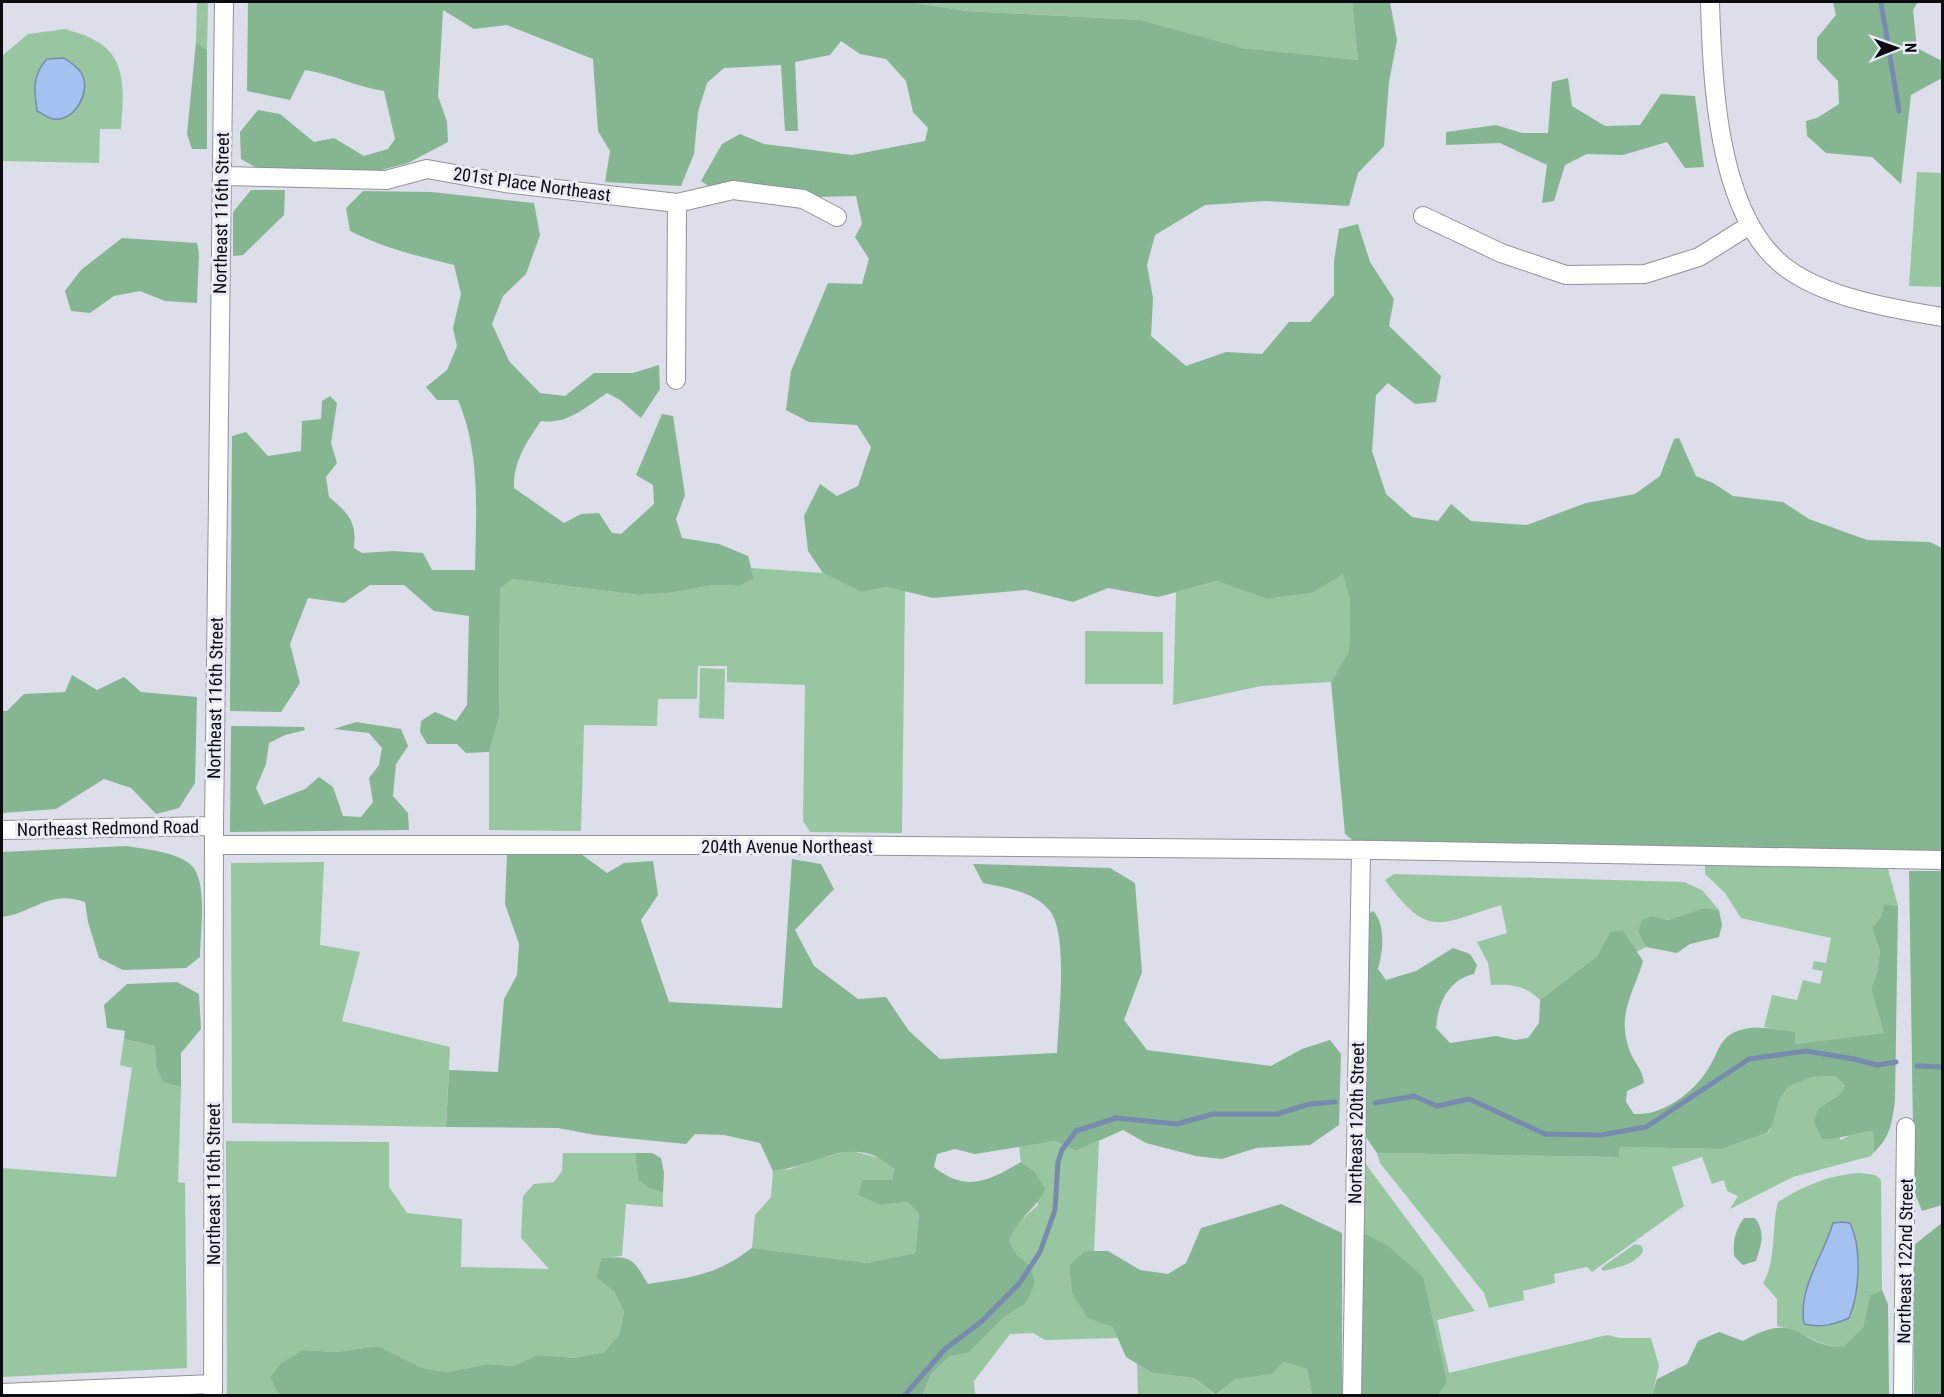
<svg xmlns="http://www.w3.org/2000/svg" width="1944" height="1397" font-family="'Roboto Condensed',sans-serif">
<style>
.green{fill:#97c6a1}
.forest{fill:#85b591}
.water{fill:#a3c2f0;stroke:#768bad;stroke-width:1.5}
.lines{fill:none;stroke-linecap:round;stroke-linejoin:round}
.stream{stroke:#768bad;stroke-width:5}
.minor-casing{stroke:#90929c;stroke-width:20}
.minor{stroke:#fff;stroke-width:18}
.labels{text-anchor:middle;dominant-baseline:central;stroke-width:6;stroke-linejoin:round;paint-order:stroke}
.street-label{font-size:18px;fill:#0c0c10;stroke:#e9ebf6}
</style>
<rect width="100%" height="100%" fill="#dcdee9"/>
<path class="green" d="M197 2H208L207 50 196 42Z
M910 2H1352L1358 60 1243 48 1141 20 966 11Z
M66 29C76 33 87 35 96 41 129 59 123 97 121 129H100L99 163 2 161V56L28 34Z
M1917 172 1942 173V287L1909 286Z
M751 568 823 573 861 592 887 587 905 591 902 833 810 832 803 821 805 685 727 682V666H698L697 699H658L657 726 584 725 581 831 489 830V752L499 718 500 589 512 579 639 595 669 593 713 585 739 586 754 579Z
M1343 573 1350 601 1349 651 1331 682 1261 686 1173 705 1176 592 1218 581 1267 599 1312 593Z
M1085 631 1163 632V684H1085Z
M700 668 725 669 724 719 699 718Z
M324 862 320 945 360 952 342 1021 450 1047 446 1127 232 1123 231 863Z
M1705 864 1888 869 1898 906 1884 904 1881 917 1872 928 1880 952 1877 973 1871 988 1885 1033 1795 1044 1794 1032 1764 1027 1772 995 1797 1000 1803 980 1820 984 1823 971 1812 969 1814 961 1826 963 1831 938 1741 918 1725 893 1705 874Z
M1394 874 1684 882 1702 890 1719 910 1704 908 1668 920 1652 916 1638 932 1646 947 1636 952 1630 942 1610 932 1597 956 1540 1000C1525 985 1511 984 1491 985L1488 963 1477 942 1507 933 1501 905C1438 924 1429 940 1385 880Z
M124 1039 155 1046 156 1067 163 1082 181 1087 178 1182 185 1183 187 1368 2 1377V1168L116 1177 132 1068 120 1065Z
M1835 1076 1845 1086 1839 1095 1818 1109 1841 1140 1855 1132 1873 1131 1874 1152 1871 1156 1793 1177 1730 1209 1738 1196 1727 1191 1724 1180 1712 1184 1702 1157 1672 1167 1684 1206 1592 1272 1587 1267 1554 1274 1555 1283 1523 1291 1524 1300 1489 1308 1484 1293 1380 1163 1377 1153 1619 1157 1620 1147 1722 1149 1768 1133 1773 1124 1779 1101 1788 1087 1812 1077Z
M226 1141 389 1142V1187L407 1213 462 1219 461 1267 549 1269 521 1238 523 1196 534 1184 554 1182 562 1171 563 1153H635L638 1180 649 1188 663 1193V1207L626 1204 622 1256 601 1258 596 1278 614 1291 624 1312 619 1335 604 1352 575 1358 538 1355 514 1366 487 1364 448 1372 422 1368 378 1346 336 1352 303 1350 270 1378 279 1395H227Z
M1055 1141 1076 1151 1099 1141 1094 1251H1085L1069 1267 1072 1293 1113 1326 1118 1338 1045 1340 1033 1333 1010 1334 974 1381 975 1395 923 1396 931 1374 950 1356 968 1353 1003 1318 1026 1303 1030 1265 1017 1255 1009 1242 1012 1228 1038 1205 1034 1171 1021 1162 1019 1145Z
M852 1151 884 1159 894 1169 892 1180H862L881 1205 907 1202 919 1214 915 1253 867 1263 752 1248 755 1215 771 1197 773 1171 791 1169 813 1159Z
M1365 1163 1475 1311 1437 1320 1449 1373 1607 1335 1620 1338H1651L1659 1366 1652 1395H1438L1447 1382 1361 1232Z
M1860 1173 1875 1175 1881 1180 1882 1290 1870 1295 1863 1327 1843 1347C1817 1347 1804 1330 1777 1326V1299L1763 1283C1777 1260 1771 1228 1778 1202 1805 1185 1829 1175 1860 1173Z
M1635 1244 1642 1246 1643 1252C1633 1265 1619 1267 1603 1271L1601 1268Z
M1284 1362 1307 1369 1312 1395 1216 1396 1235 1378 1272 1374Z
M1137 1364 1152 1373 1194 1378 1215 1395H1138Z"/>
<path class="forest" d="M248 2H910L966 11 1141 20 1243 48 1358 60 1352 2H1390L1397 40 1389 82 1384 146 1358 173 1349 206 1266 201 1205 205 1155 235 1147 265 1153 298 1151 336 1186 366 1226 352 1262 354 1289 322H1310L1334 295V261L1339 229 1358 224 1370 262 1394 299 1389 326 1441 376 1436 402 1415 404 1388 383 1376 395 1372 451 1386 494 1412 517 1438 521 1451 504 1471 521 1527 525 1586 503 1635 494 1660 476 1674 439 1679 438 1696 476 1713 483 1733 496 1783 502 1809 519 1867 540 1930 542 1942 548V853L1357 844 1345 834 1331 682 1349 651 1350 601 1343 574 1312 593 1267 599 1217 581 1158 597 1108 588 1073 602 1026 590 933 598 887 587 861 592 823 573 808 551 804 516 820 484 837 496 858 486 871 447 857 425 809 422 786 410 791 371 828 283 862 284 869 259 855 237 862 224 856 196 819 197 799 190 710 187 701 181 722 144 740 134 764 144 852 155 925 141 928 128 913 112 906 81 886 59 860 54 841 41 830 55 795 62 798 131H785L781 65 724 68 707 83 698 112 694 154 681 186 605 182 610 151 598 131 593 59 507 25 474 29 443 10 438 96 447 122 448 142 408 163 370 173 257 168 241 159 240 132 258 110 280 114 314 142 334 138 364 156 388 149 395 139 384 91C356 87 333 74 305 70L290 100 247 91Z
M1833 2H1918L1913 10 1917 48 1942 61V78L1911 95 1901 184 1872 157 1826 153 1807 136 1806 121 1817 118 1839 104 1838 81 1817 59V38L1836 15Z
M196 42 207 50V149H192L187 134Z
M1568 78 1572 106 1605 126 1640 125 1661 94 1695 96 1704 167 1685 168 1667 142 1623 155 1587 154 1565 165 1554 201 1542 203 1547 165 1500 143 1446 145V132L1496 125 1522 133H1548L1552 82Z
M251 190H285L284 215 243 255 233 256V212Z
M363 191 431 192 534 203 540 235 526 274 503 296 492 324 509 361 540 393 565 396 594 373H633L659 365 660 389 641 418 620 400 607 393C586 407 567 425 541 421 527 441 513 462 514 488L564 523 581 514 599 513 612 533 621 534 654 504 653 485 636 475 662 414 673 416 685 495 676 519 682 538 719 544 748 556 754 579 739 586 713 585 669 593 639 595 512 579 500 589 499 718 489 752 466 753 457 744H427L420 732 421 721 435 712 456 721 467 705 469 616 434 611 404 585H370L344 603 308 598 290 644 300 683 281 712 230 711 232 436 246 432 268 456 301 451 302 421 321 419 322 401 330 396 337 403 331 443 337 463 326 477 329 497C348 513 357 521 354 548L362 553 394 551 423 553 432 570H475C476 513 481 454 458 400H437L426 387 447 370 457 346 453 328 461 294 454 265C417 256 384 248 350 231L346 208Z
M122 238 197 243 199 253 197 303 165 301 140 291 114 296 90 313 71 311 65 291 81 270Z
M72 675 97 690 124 677 141 692 197 697 195 783 179 808 156 814 131 788 104 779 56 809 2 813V711H7L24 694 65 692Z
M356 722 401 729 408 746 396 764 393 796 408 813 409 830 230 832 231 726 304 727 305 730 285 735 269 743 266 764 256 788 264 805 305 789 319 777 333 787 343 816 361 817 373 802 369 778 379 765 382 748 369 733 334 729Z
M126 846C144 849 179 852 192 866 208 883 200 934 200 957L186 968 123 970 99 958 88 922 85 902C49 889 33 913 2 917V852Z
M507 854H581L607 873 624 863 653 861 658 895 641 920 669 1002 782 1008 792 859 821 864 834 889 795 930 814 966 858 999 886 997 909 1031 940 1059 1057 1053C1058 1022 1069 935 1050 911 1034 891 1006 888 983 883L973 864 1110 868 1135 883 1142 972 1124 1020 1147 1050 1271 1066 1302 1049 1330 1040 1341 1054 1339 1125 1310 1145 1256 1148 1222 1159 1196 1156 1146 1143 1123 1130 1076 1151 1055 1141 975 1154 955 1149 937 1154 934 1167C967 1193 988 1181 1021 1162L1034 1171 1045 1189C1036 1211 1015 1218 1009 1242L1017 1255 1030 1265 1035 1283 1026 1303 1003 1318 968 1353 950 1356 931 1374 923 1395H279L270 1378 280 1364 303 1350 336 1352 378 1346 422 1368 448 1372 487 1364 514 1366 538 1355 575 1358 604 1352 619 1335 624 1312 614 1291 596 1278 601 1258C632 1255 633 1259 648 1284 692 1277 715 1276 752 1248L867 1263 915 1253 919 1214 907 1202 881 1205 859 1195 862 1180H892L894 1169C855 1131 814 1167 773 1171L760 1143 724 1135 695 1134 686 1144 595 1135 558 1128 446 1127 449 1070 498 1072 504 999 517 975 519 944 505 904Z
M1909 871H1942V1205L1922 1211 1914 1191Z
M1884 904 1898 906 1895 1100C1892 1121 1891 1137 1874 1152L1873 1131C1854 1132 1841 1140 1822 1139L1814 1122 1818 1109 1839 1095 1845 1086 1835 1076 1812 1077 1788 1087 1779 1101 1773 1124 1767 1133 1722 1149 1620 1147 1619 1157 1377 1153 1361 1130 1369 914 1373 911C1386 924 1383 952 1378 969L1386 980 1416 971 1453 948 1470 954 1477 965 1474 974C1448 980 1438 1003 1436 1028L1450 1043 1496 1036 1515 1040 1528 1038 1539 1023 1540 1000 1597 956 1610 932 1623 930 1643 961C1633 995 1617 1013 1629 1049 1633 1062 1643 1069 1644 1083L1627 1091 1626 1102 1634 1114C1665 1116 1697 1090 1711 1064 1718 1052 1719 1042 1731 1034 1749 1023 1775 1029 1795 1032V1044L1884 1033 1871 988 1877 973 1880 952 1872 928 1881 917Z
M1704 908 1719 910 1722 925 1719 937 1690 944 1677 953 1646 947 1638 932 1642 920 1652 916 1668 920Z
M177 982 199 994 201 1029 181 1053V1087L163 1082 156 1067 155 1046 124 1039 125 1031 107 1028 104 1005 127 984Z
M635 1153H652L661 1158 664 1173 663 1193 649 1188 638 1180Z
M1281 1204 1342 1233V1395H1312L1307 1369 1284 1362 1272 1374 1235 1379 1216 1395 1194 1378 1152 1373 1126 1357 1113 1327 1088 1318 1072 1293 1069 1266 1085 1251H1108L1140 1270 1168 1274 1186 1263 1201 1228Z
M1744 1218H1755C1766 1233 1761 1245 1756 1261L1743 1265 1734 1256C1733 1240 1735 1231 1744 1218Z
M1942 1223V1395H1914V1245Z
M1361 1232 1388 1246 1423 1277 1447 1382 1438 1395 1360 1396Z
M1882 1290 1888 1304 1889 1395H1652L1657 1379 1687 1364 1698 1341 1719 1332 1743 1341C1801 1308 1797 1347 1843 1347L1863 1327 1870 1295Z"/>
<path class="water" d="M64 58C71 63 78 67 82 74 91 91 75 122 54 119 49 119 42 113 37 111 34 90 32 75 47 59Z
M1842 1222 1850 1223C1862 1248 1860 1292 1849 1318 1833 1325 1821 1328 1804 1324 1798 1287 1823 1257 1833 1223Z"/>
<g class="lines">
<path class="stream" d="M1881 2 1899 111
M1917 1066 1942 1067
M1375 1103 1414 1096 1437 1106 1469 1099 1545 1134 1601 1135 1646 1127 1749 1059 1806 1051 1854 1059 1877 1065 1896 1062
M904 1396 945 1349 982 1321 1019 1284 1040 1252 1055 1210 1058 1162 1062 1150 1076 1131 1116 1118 1177 1124 1213 1114H1277L1310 1104 1335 1102"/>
<defs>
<path id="minor" d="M1710 2C1712 79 1717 209 1780 263 1819 297 1893 309 1942 317
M222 176 386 180 427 169 505 183 677 203 733 190 803 199 837 217
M1423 216 1501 253 1566 275 1645 274 1699 257 1750 225
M676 380 677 203
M2 830 214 826
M214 845H792L1377 850 1942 860
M2 1393 212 1384
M213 1396 214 826 224 2
M1352 1396 1361 850
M1903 1396 1906 1127"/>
</defs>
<use href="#minor" class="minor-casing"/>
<use href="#minor" class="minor"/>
</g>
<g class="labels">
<g class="street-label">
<text transform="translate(532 184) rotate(8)">201st Place Northeast</text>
<text transform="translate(221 213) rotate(-89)">Northeast 116th Street</text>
<text transform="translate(215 698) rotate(-89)">Northeast 116th Street</text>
<text transform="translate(108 828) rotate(-1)">Northeast Redmond Road</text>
<text x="787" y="846">204th Avenue Northeast</text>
<text transform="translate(1356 1123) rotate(-89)">Northeast 120th Street</text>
<text transform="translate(213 1184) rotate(-90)">Northeast 116th Street</text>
<text transform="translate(1905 1261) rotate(-89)">Northeast 122nd Street</text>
</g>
</g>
<rect width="1944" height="1397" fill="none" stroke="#0c0c10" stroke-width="6"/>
<g transform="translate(1896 48) rotate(89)" stroke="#e9ebf6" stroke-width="4.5" paint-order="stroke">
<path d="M0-4.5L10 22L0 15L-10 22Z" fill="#0c0c10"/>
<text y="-9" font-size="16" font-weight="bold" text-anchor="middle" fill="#0c0c10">N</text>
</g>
</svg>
